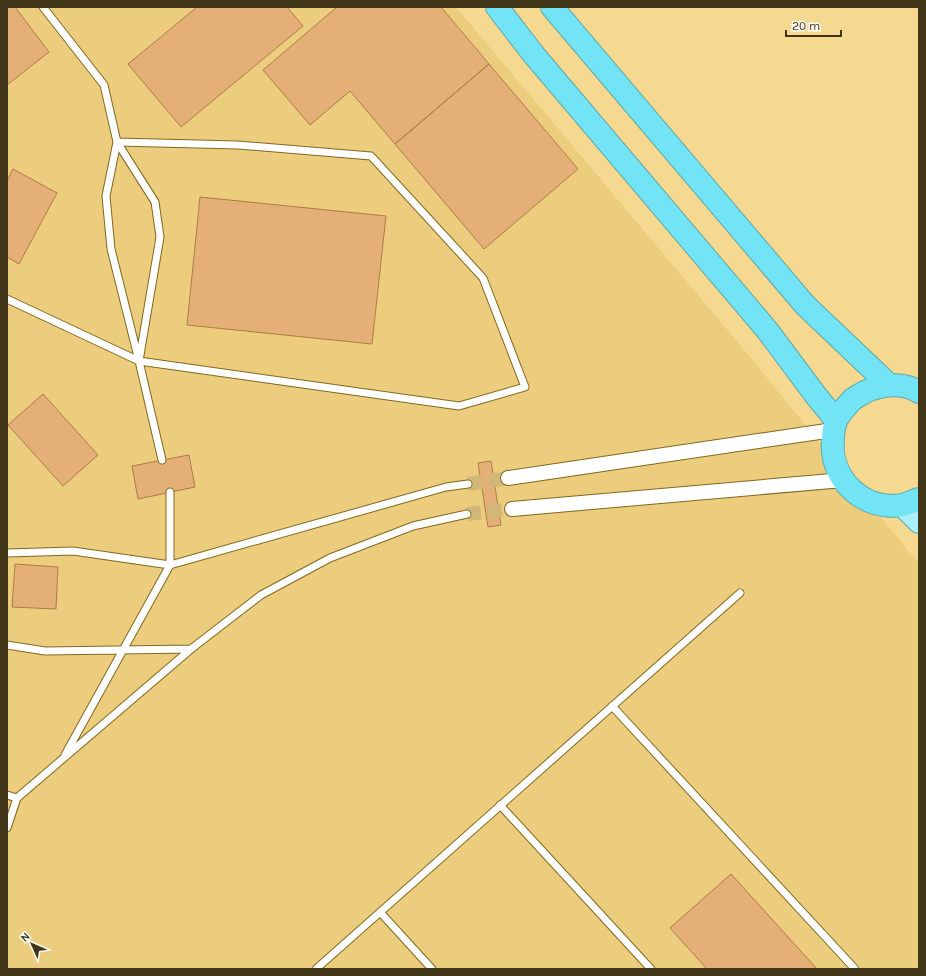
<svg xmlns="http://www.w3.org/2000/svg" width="926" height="976" font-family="Karla,sans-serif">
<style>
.built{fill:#eccd7d}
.building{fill:#e4b077;stroke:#ad7c43}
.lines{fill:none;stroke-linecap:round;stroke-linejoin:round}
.street-tunnel{stroke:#d1b879;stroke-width:14;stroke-dasharray:14 7;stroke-linecap:butt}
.lane-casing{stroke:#82681e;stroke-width:9}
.street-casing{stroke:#82681e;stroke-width:16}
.primary-casing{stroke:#61a7a8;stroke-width:24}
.highway-casing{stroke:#61a7a8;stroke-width:24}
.lane{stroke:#fff;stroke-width:7}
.street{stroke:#fff;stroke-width:14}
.primary{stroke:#aaeff9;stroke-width:22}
.highway{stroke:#72e4f5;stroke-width:22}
</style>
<rect width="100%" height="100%" fill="#f5d991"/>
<path class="built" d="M7 7H456L745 351 910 553 919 562V969H7Z"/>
<path class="building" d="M7 7H15L49 52 7 85Z
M197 7H287L303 26 181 127 128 64Z
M337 7H441L489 64 395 144 350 91 310 125 263 70Z
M489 64 578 169 484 249 395 144Z
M13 169 57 193 19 264 7 257V181Z
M200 197 386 216 372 344 187 325Z
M43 394 98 455 63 486 8 425Z
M189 455 195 487 138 499 132 466Z
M491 461 501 525 488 527 478 463Z
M15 564 58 567 56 609 12 607Z
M731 874 817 969H707L670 928Z"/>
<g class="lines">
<path class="street-tunnel" d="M468 484 508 478
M467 514 512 509"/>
<defs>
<path id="lane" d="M43 7 104 85 117 142 155 202 160 237 139 361
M117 142 106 196 111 249 139 361 162 460
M7 299 139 361 459 406 525 387 483 278 371 156 238 145 117 142
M7 553 73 551 170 565 446 487 468 484
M7 645 45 651 191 649
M612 706 855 969
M65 755 170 565V492
M7 795 17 798 191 649 261 595 330 558 413 526 467 514
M500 805 651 969
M7 828 17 798
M380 912 432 969
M316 969 740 593"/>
<path id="street" d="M508 478 833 430
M512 509 843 480"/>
<path id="primary" d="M902 505 919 522"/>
<path id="highway" d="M497 7 534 55 767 330 817 397 836 420
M552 7 805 305 889 385
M919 392C915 390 912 388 908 387 894 383 876 386 863 393 860 395 856 397 853 399 849 403 838 416 836 421 834 427 833 433 833 439 829 478 862 511 902 505 907 504 913 501 919 499"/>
</defs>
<use href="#lane" class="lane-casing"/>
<use href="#street" class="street-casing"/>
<use href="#primary" class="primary-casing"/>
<use href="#highway" class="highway-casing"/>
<use href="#lane" class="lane"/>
<use href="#street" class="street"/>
<use href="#primary" class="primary"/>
<use href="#highway" class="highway"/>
</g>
<rect width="926" height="976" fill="none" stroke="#413618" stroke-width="16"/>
<g transform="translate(32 944) rotate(315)" stroke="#fffcf5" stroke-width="3" paint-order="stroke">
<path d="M0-3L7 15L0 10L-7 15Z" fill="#413618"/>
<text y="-6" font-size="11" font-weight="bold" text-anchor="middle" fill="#413618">N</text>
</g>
<path d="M786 30v6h55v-6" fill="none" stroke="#413618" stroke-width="2"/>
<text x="792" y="30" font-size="12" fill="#413618" stroke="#fffcf5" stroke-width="3" paint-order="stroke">20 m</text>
</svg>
